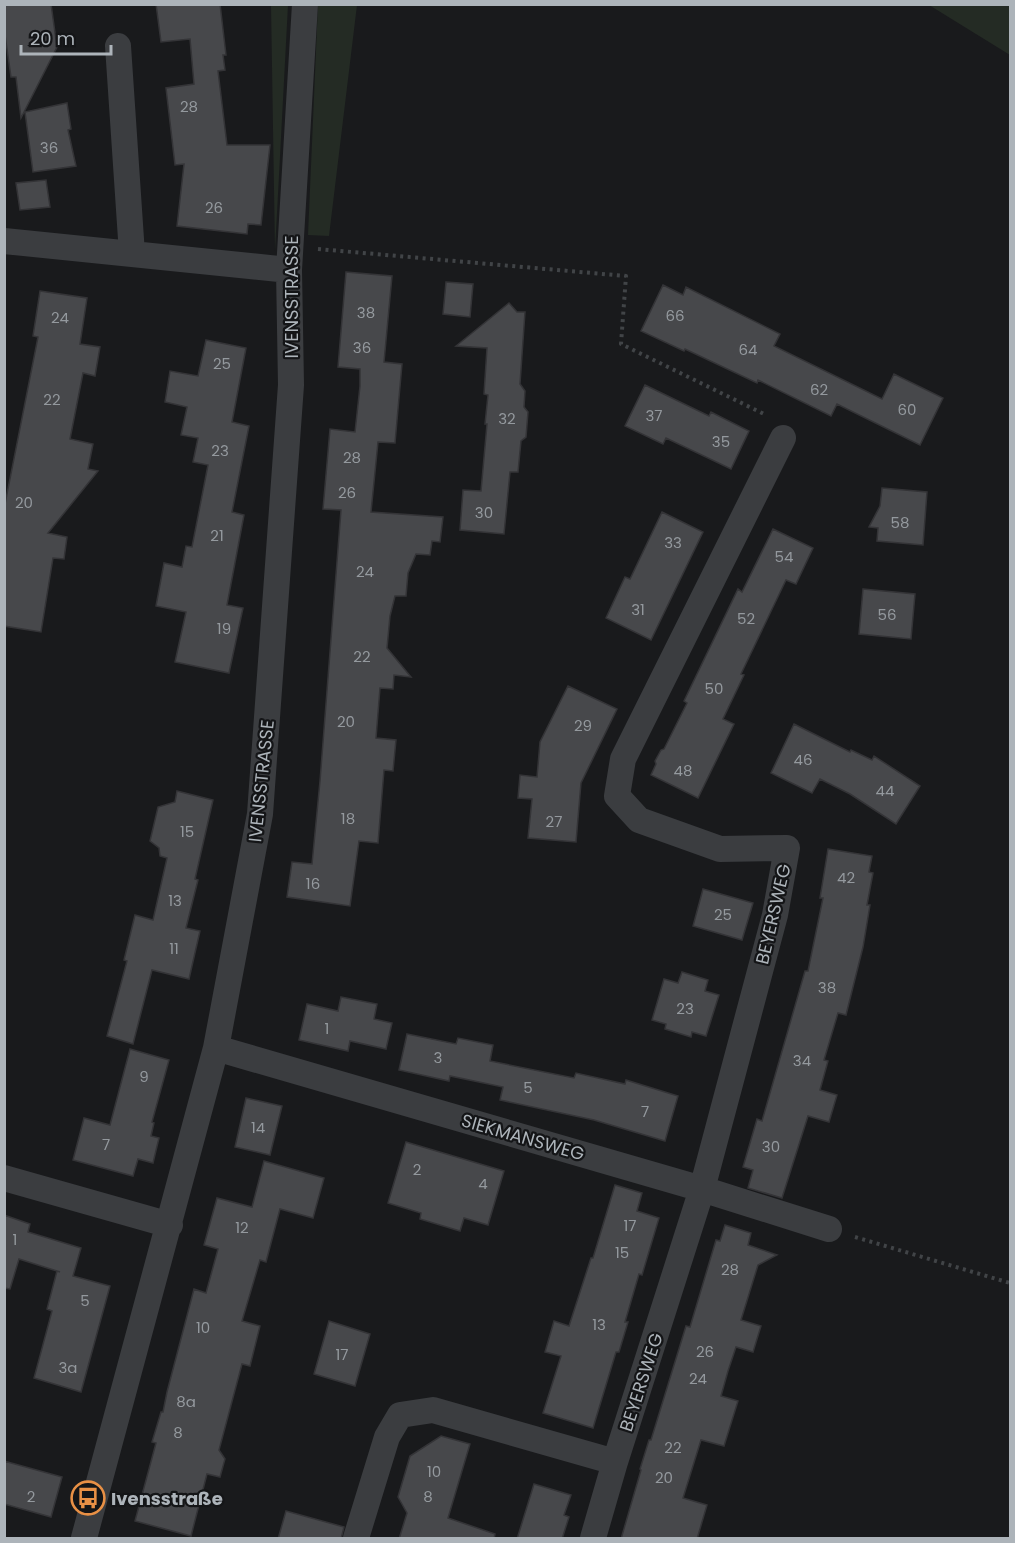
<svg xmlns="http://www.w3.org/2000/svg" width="1015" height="1543" font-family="Poppins,sans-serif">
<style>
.green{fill:#242b24}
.building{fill:#47484b;stroke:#343437;stroke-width:1.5}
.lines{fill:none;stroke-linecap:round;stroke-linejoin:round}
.path{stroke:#414447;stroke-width:4;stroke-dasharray:3 4.5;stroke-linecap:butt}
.minor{stroke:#3b3d40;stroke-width:26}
.labels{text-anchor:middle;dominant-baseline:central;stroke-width:4.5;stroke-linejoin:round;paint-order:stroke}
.number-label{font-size:15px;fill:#94999e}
.street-label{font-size:18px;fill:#adb4ba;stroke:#141517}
.poi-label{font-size:18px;font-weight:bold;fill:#adb4ba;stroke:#141517;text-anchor:start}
</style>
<rect width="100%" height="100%" fill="#191a1c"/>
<path class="green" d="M271 5H288L275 251Z
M318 5H357L329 236 308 235Z
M929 5H1010V55Z"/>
<path class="building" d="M4 4H51L57 47 21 118 16 77H11L4 28Z
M156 4H220L226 55H223L225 70 218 71 227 145H270L261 225 248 224 247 234 177 226 184 164 175 165 166 88 194 84 190 39 161 42Z
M67 103 71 129 68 130 76 166 33 172 25 112Z
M46 180 50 207 20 210 16 183Z
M346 272 392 276 384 362 402 364 395 443 378 442 371 512 443 517 440 542 432 541 430 555 416 554 408 573 406 596H395L390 616 387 648 411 677 394 675 393 689 380 688 376 738 396 740 393 771 384 770 378 843 359 841 350 906 287 897 292 862 312 864 320 781 341 510 323 509 330 429 355 432 360 386V369L338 367Z
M446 282 473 284 470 317 443 314Z
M663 285 683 295 686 287 780 334 774 346 882 399 894 374 943 398 920 445 837 404 831 416 758 380 757 383 685 349 684 351 641 331Z
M40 291 87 298 80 344 100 347 95 376 83 373 70 439 93 444 88 469 98 471 48 533 67 537 64 559 53 558 41 632 4 626V509L38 337 33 336Z
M509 303 517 312H525L520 384 525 391 524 407 528 412 526 437 521 441 518 472H510L504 534 460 530 463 490 481 491 487 424H485L488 395 484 394 487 348 456 346Z
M206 340 246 348 232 422 249 426 232 512 244 515 227 605 243 608 229 673 175 662 186 612 156 606 164 563 182 567 186 546 192 547 208 465 193 462 198 438 181 435 187 407 165 402 170 371 198 376Z
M645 385 709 416 711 412 749 431 731 469 666 438 663 444 625 426Z
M882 488 927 492 923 545 877 541 878 528 869 527 880 506Z
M662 512 703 532 651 640 606 618 625 577 630 579Z
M773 529 813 548 796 584 786 580 741 674 744 675 723 719 734 724 698 798 651 775 656 764 655 761 661 750 664 749 687 703 684 701 738 589 742 592Z
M863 589 915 594 911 639 859 634Z
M568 686 617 709 581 783 576 842 528 838 532 799 518 798 520 775 537 777 540 742Z
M794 724 850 752 851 750 872 760 874 756 920 786 896 824 850 794 820 779 812 793 771 773Z
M177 791 213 800 195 879 198 880 186 928 200 931 189 979 152 970 133 1044 107 1036 127 961 124 960 135 915 153 920 167 858 160 856 159 848 150 841 158 807 175 802Z
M828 849 872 856 869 872 873 873 867 905H870L863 947 846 1015 838 1013 824 1060 828 1061 820 1090 837 1095 829 1122 808 1116 782 1198 748 1188 753 1170 743 1167 757 1119 762 1121 805 971H808L823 898H820Z
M703 889 753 903 742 940 693 926Z
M682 972 708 980 705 991 719 995 706 1036 692 1032 691 1037 665 1029 666 1024 652 1020 664 979 678 983Z
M341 997 377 1004 374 1019 392 1023 386 1049 350 1041 348 1051 299 1040 307 1004 338 1011Z
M407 1034 456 1044 458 1038 493 1045 490 1061 574 1078 576 1073 625 1084 626 1080 678 1096 665 1141 594 1120 500 1100 503 1087 450 1076 449 1081 399 1070Z
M130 1049 169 1060 152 1122 154 1123 151 1136 159 1138 153 1163 138 1159 133 1176 73 1160 84 1118 110 1125Z
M246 1098 282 1106 270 1155 235 1147Z
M406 1142 504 1171 488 1225 464 1218 460 1231 420 1219 421 1213 388 1203Z
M264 1161 324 1178 313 1218 280 1209 266 1262 260 1260 242 1321 260 1326 250 1366 242 1364 219 1450 225 1459 220 1477 207 1474 191 1536 135 1521 156 1443 152 1442 161 1412H163L167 1392 194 1289 206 1293 218 1249 204 1245 217 1198 252 1207Z
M615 1185 642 1193 637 1211 659 1218 642 1275 639 1274 625 1322H628L619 1352H616L593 1428 543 1413 561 1356 545 1352 554 1321 569 1326 591 1258H593Z
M4 1215 30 1224 28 1232 81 1248 73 1276 110 1286 81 1392 34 1378 52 1311 47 1309 57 1271 60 1272 19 1259 10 1289 4 1288Z
M725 1225 751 1233 748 1245 777 1255 758 1265 741 1320 761 1326 753 1352 736 1347 728 1371 721 1396 738 1401 724 1446 701 1440 683 1498 707 1505 697 1539H621L641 1470 640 1469 649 1440H651L686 1326 690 1327 716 1240 720 1241Z
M329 1321 370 1334 355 1386 314 1374Z
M441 1436 470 1444 448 1518 495 1534 494 1539H399L407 1513 398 1497 410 1456Z
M4 1461 62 1477 51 1517 4 1504Z
M534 1484 571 1495 564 1515 569 1517 562 1539H517Z
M286 1511 344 1527 341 1539H278Z"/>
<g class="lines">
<path class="path" d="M318 249 626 276 621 344 766 415
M855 1237 1010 1283"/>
<path class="minor" d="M118 46 132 254
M4 241 289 270
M216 1048 702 1189 829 1229
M4 1178 170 1225
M84 1538 216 1048 260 814 291 385 289 270 305 4
M356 1538 387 1437 400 1415 433 1410 615 1462
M593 1538 615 1462 702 1189 775 915 787 848 720 849 639 820 617 796 623 759 783 438"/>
</g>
<defs>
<symbol id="bus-ring" viewBox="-11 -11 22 22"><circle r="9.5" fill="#141517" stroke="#e89045" stroke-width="1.5"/><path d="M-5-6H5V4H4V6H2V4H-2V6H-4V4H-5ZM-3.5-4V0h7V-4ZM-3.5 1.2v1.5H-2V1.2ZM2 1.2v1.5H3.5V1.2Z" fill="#e89045"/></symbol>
</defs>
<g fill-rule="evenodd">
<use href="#bus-ring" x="69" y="1479" width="38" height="38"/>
</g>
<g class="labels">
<g class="number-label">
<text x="189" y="106">28</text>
<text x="49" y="147">36</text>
<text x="214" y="207">26</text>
<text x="366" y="312">38</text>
<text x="675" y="315">66</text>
<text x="60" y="317">24</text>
<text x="362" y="347">36</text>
<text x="748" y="349">64</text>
<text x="222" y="363">25</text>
<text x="819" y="389">62</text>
<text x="52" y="399">22</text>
<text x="907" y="409">60</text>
<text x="654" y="415">37</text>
<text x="507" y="418">32</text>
<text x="721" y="441">35</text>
<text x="220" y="450">23</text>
<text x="352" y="457">28</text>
<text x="347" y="492">26</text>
<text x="24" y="502">20</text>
<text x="484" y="512">30</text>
<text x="900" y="522">58</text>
<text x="217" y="535">21</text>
<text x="673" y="542">33</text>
<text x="784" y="556">54</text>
<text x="365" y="571">24</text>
<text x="638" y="609">31</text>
<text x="887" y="614">56</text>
<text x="746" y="618">52</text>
<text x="224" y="628">19</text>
<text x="362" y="656">22</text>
<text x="714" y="688">50</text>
<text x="346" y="721">20</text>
<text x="583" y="725">29</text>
<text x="803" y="759">46</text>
<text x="683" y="770">48</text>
<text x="885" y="790">44</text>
<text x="348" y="818">18</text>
<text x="554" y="821">27</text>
<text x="187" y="831">15</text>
<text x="846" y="877">42</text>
<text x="313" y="883">16</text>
<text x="175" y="900">13</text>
<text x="723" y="914">25</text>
<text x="174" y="948">11</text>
<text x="827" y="987">38</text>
<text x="685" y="1008">23</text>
<text x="327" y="1028">1</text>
<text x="438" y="1057">3</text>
<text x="802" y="1060">34</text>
<text x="144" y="1076">9</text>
<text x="528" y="1087">5</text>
<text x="645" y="1111">7</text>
<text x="258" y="1127">14</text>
<text x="106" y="1144">7</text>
<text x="771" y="1146">30</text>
<text x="417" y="1169">2</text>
<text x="483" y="1183">4</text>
<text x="630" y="1225">17</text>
<text x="242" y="1227">12</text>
<text x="15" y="1239">1</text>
<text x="622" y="1252">15</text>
<text x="730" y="1269">28</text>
<text x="85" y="1300">5</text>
<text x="599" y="1324">13</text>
<text x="203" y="1327">10</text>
<text x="705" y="1351">26</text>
<text x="342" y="1354">17</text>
<text x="68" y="1367">3a</text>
<text x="698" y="1378">24</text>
<text x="186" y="1401">8a</text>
<text x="178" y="1432">8</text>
<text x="673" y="1447">22</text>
<text x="434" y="1471">10</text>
<text x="664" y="1477">20</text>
<text x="31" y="1496">2</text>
<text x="428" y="1496">8</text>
</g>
<g class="street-label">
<text transform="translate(291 297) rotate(-90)">IVENSSTRASSE</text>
<text transform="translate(261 781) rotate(-84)">IVENSSTRASSE</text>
<text transform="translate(773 914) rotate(-77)">BEYERSWEG</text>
<text transform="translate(523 1137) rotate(16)">SIEKMANSWEG</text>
<text transform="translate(641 1382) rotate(-72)">BEYERSWEG</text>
</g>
<g class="poi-label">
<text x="111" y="1498">Ivensstraße</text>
</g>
</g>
<rect width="1015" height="1543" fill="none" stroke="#adb4ba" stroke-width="12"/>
<path d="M21 45v9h90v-9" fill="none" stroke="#adb4ba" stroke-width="3"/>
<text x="30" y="45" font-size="18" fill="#adb4ba" stroke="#141517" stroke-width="4.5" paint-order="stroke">20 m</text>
</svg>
